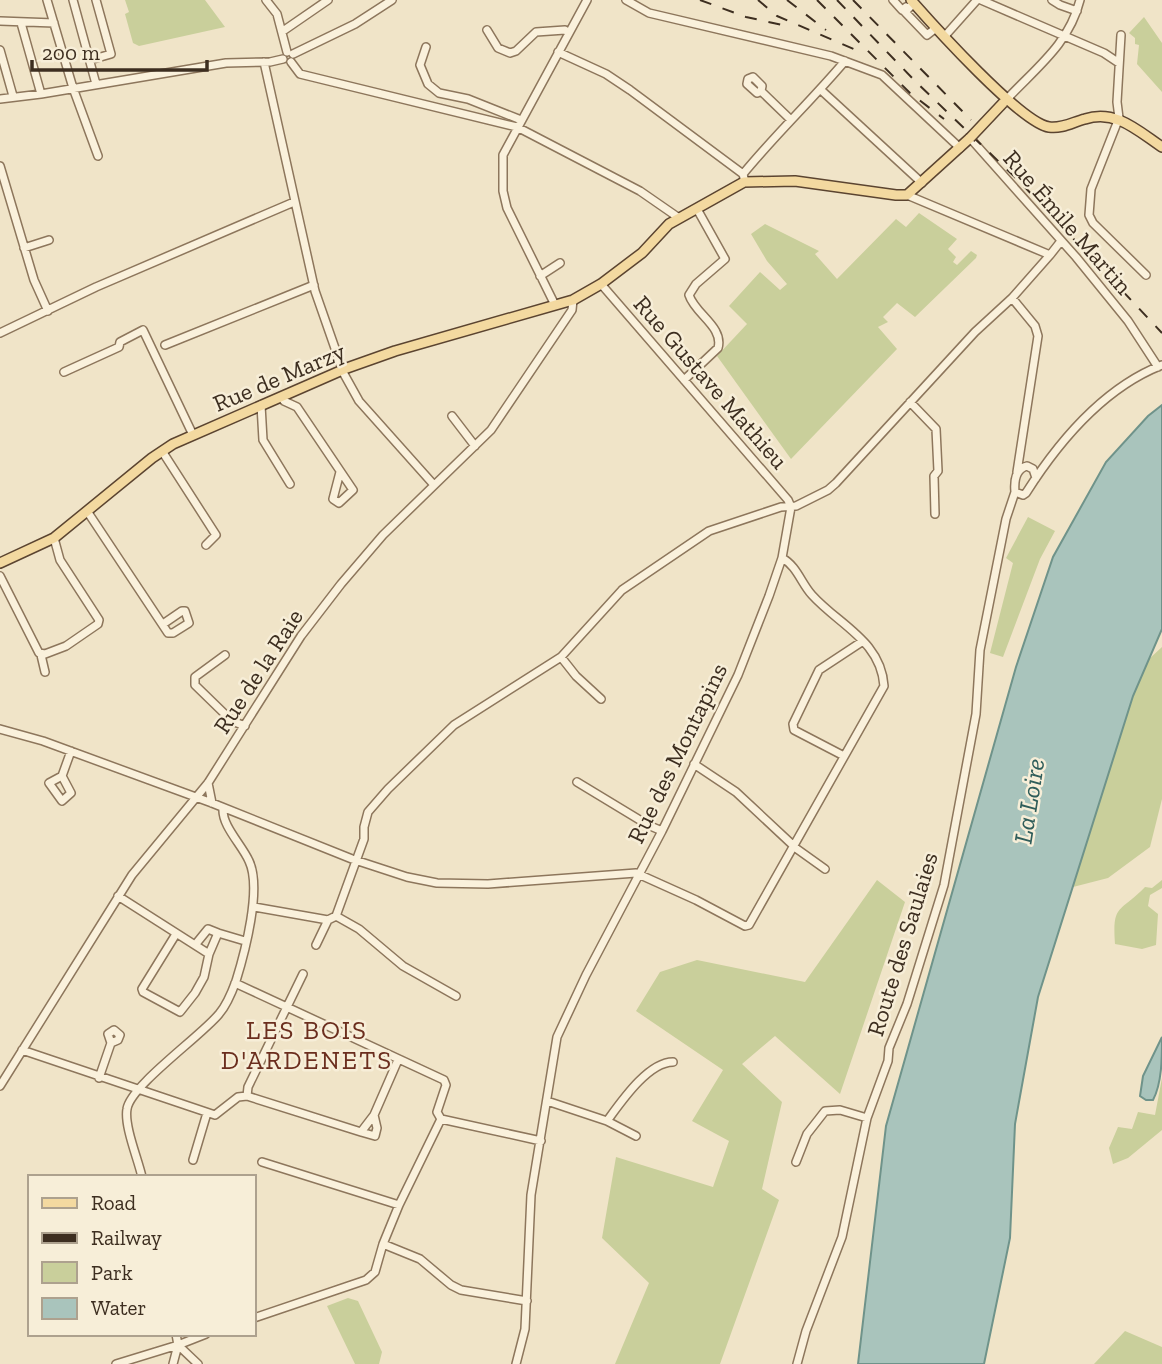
<svg xmlns="http://www.w3.org/2000/svg" width="1162" height="1364" font-family="'Zilla Slab',serif">
<style>
.green{fill:#c9cf9b}
.water{fill:#a9c4bc;stroke:#6f938a;stroke-width:2}
.lines{fill:none;stroke-linecap:round;stroke-linejoin:round}
.minor-casing{stroke:#8d765c;stroke-width:10}
.major-casing{stroke:#5b4430;stroke-width:12}
.minor{stroke:#faf1dc;stroke-width:7}
.major{stroke:#f3d9a0;stroke-width:9}
.rail{stroke:#3d2e20;stroke-width:2;stroke-dasharray:12 12;stroke-linecap:butt}
.major-bridge-casing{stroke:#5b4430;stroke-width:12;stroke-linecap:butt}
.major-bridge{stroke:#f3d9a0;stroke-width:9}
.labels{text-anchor:middle;dominant-baseline:central;stroke-width:5;stroke-linejoin:round;paint-order:stroke}
.street-label{font-size:24px;fill:#3d2e20;stroke:#f7eed8}
.water-label{font-size:26px;font-style:italic;fill:#2f5d5a;stroke:#f7eed8}
.neighbourhood-label{font-size:26px;letter-spacing:2px;fill:#6b2e1e;stroke:#f7eed8}
</style>
<rect width="100%" height="100%" fill="#f0e4c8"/>
<path class="green" d="M125 0H205L225 27 139 46 133 43 125 14 129 12Z
M1144 17 1162 43V92L1137 64 1139 45 1135 44V38L1129 33Z
M919 213 957 239 948 249 956 257 953 262 957 265 971 251 977 255 976 258 915 317 897 303 883 317 888 322 878 327 897 349 791 459 717 356 747 324 729 306 760 272 780 290 787 284 767 261 751 234 765 224 819 251 815 254 837 279 896 219 906 227Z
M1028 517 1055 531 1040 559 1003 657 990 653 1013 563 1006 558Z
M1162 647V799L1150 847 1108 878 1073 887 1133 696 1149 659Z
M877 880 905 902 840 1094 775 1036 742 1064 782 1102 762 1189 779 1200 720 1364H615L649 1283 602 1238 616 1157 713 1187 729 1141 692 1121 723 1070 636 1011 660 972 697 960 805 982Z
M1162 880V888L1150 895 1148 906 1158 914 1156 945 1142 949 1115 944C1112 903 1120 913 1145 887L1152 888Z
M1162 1078V1130L1128 1158 1113 1164 1109 1148 1118 1127 1132 1129 1138 1112 1155 1115Z
M348 1298 358 1301 382 1352 379 1364H355L327 1306Z
M1125 1331 1162 1347V1364H1094Z"/>
<path class="water" d="M1162 405V629L1133 696 1038 997 1015 1124 1010 1238 984 1364H858L886 1126 1016 667 1053 557 1106 462 1148 416Z
M1162 1037C1162 1058 1162 1083 1153 1100H1146L1140 1096 1143 1076Z"/>
<g class="lines">
<defs>
<path id="minor" d="M47 0 73 88 98 156
M73 0 96 84
M266 0 277 14 287 52
M626 0 649 13 831 56 882 75 960 148
M893 0 902 10 906 7
M981 0 1104 53 1119 63
M1052 0 1060 5 1077 11
M914 3 905 12 927 35 936 28
M0 21 54 23
M21 23 41 94
M487 30 498 48 510 53 516 51 536 32 565 30 569 33
M283 31 328 0
M1121 35 1117 102 1119 118 1091 189 1089 215 1093 223 1146 275
M944 37 977 0
M426 47 420 65 428 84 439 93 468 99 521 120
M0 50 13 96
M558 52 606 74 630 90 743 174
M293 54 355 24 392 0
M90 60 111 54 96 0
M264 62 315 291 344 374 359 401 434 485
M291 62 300 74 517 127 640 191 679 218
M821 90 922 183
M761 91 757 93 747 84 748 79 753 77 762 86 761 91 791 120
M0 99 41 94 226 63 270 62 283 59
M1007 99C1037 67 1069 44 1080 0
M970 138 1076 257 1128 321 1158 367
M0 166 34 280 48 311
M744 178 743 174C775 135 812 100 845 61
M907 195 1050 255 1061 241
M24 248 49 240
M540 276 560 263
M601 284 788 500 791 507
M1012 298 1035 326 1038 336 1017 472
M555 305 507 208 503 191V155L587 0
M0 333 96 287 294 202
M165 345 314 285
M64 372 119 347 120 342 143 330 193 435
M684 380 718 348C724 327 695 314 689 295L696 284 725 259 697 209
M281 397 284 401 297 407 353 490 339 503 333 499 340 472
M910 402 936 429 938 471 934 476 935 514
M261 405 263 440 290 484
M452 416 475 446
M162 451 216 535 206 545
M1036 478 1033 469 1027 466C1015 469 1014 481 1015 492L1023 495 1026 493C1059 441 1103 388 1162 365
M87 511 168 633H173L189 623 185 611H182L163 624
M0 576 39 653 45 654 66 646 98 624 99 620 60 560 54 538
M41 655 45 672
M225 655 195 677V685L232 721 245 726
M561 657 576 676 601 699
M0 729 43 741 212 803 352 859 407 877 437 883 488 884 636 873 696 900 745 926 749 925 884 686C881 641 839 625 812 595 801 583 797 566 782 558
M844 756 794 730 793 724 819 670 863 641
M694 764 736 792 797 849 825 869
M62 776 71 793 62 801 49 783 62 776 71 751
M577 782 648 825 662 831
M208 783 212 803
M118 896 209 954
M254 907 328 920
M336 916 359 929 403 966 456 996
M176 934 142 989 143 992 180 1012 195 993 204 977 209 954 218 933 245 941
M195 945 208 929 218 933
M316 945 328 920 336 916 364 839V827L368 812 388 789 454 725 561 657 622 590 709 531 781 507 796 506 828 490 836 483 975 332 1012 298 1050 255
M303 974 248 1087 247 1096 361 1132 374 1115 398 1060
M235 983 444 1080 446 1085 437 1112 441 1119
M22 1050 215 1115 238 1097 247 1096
M99 1078 111 1043 118 1040 120 1035 114 1030 108 1034 111 1043
M0 1086 132 875 208 783 301 636 341 584 383 535 491 430 572 310 573 300
M547 1101 607 1121 636 1136
M607 1121C621 1102 648 1062 673 1062
M361 1132 375 1136 377 1128 374 1115
M193 1160 207 1113
M262 1162 399 1205
M796 1162 807 1134 825 1111 840 1110 867 1118
M142 1177C138 1159 124 1126 127 1109 130 1086 201 1036 219 1014 226 1006 232 992 236 981 245 952 262 888 249 861 242 845 222 826 223 809
M383 1244 399 1205 441 1119 541 1141
M254 1318 366 1280 375 1272 383 1244 420 1259 451 1285 461 1290 527 1301
M178 1345 198 1364
M116 1364 178 1345 206 1334
M173 1364 178 1345 176 1334
M516 1364 525 1329 531 1195 557 1037 586 975 662 831 738 675 769 596 782 558 791 507
M797 1364 806 1331 842 1237 867 1118 888 1061 889 1048 907 1004 944 885 976 714 980 650 1006 519 1015 492"/>
<path id="major" d="M911 0C933 25 1021 123 1049 127 1062 129 1073 122 1085 119 1116 109 1138 131 1162 147
M0 563 54 538 152 458 173 444 347 368 395 351 573 300 601 284 642 253 669 224 744 182 795 181 896 195H907L970 138"/>
</defs>
<use href="#minor" class="minor-casing"/>
<use href="#major" class="major-casing"/>
<use href="#minor" class="minor"/>
<use href="#major" class="major"/>
<path class="rail" d="M700 0 746 17 787 26
M758 0 777 16 856 50
M787 0 826 30
M817 0 910 93 944 119
M837 0 915 81 1021 183 1162 333
M853 0 971 120"/>
<defs>
<path id="major-bridge" d="M970 138 1003 103"/>
</defs>
<use href="#major-bridge" class="major-bridge-casing"/>
<use href="#major-bridge" class="major-bridge"/>
</g>
<g class="labels">
<g class="street-label">
<text transform="translate(1068 222) rotate(49)">Rue Émile Martin</text>
<text transform="translate(279 377) rotate(-23)">Rue de Marzy</text>
<text transform="translate(711 382) rotate(49)">Rue Gustave Mathieu</text>
<text transform="translate(258 671) rotate(-57)">Rue de la Raie</text>
<text transform="translate(677 753) rotate(-64)">Rue des Montapins</text>
<text transform="translate(902 944) rotate(-73)">Route des Saulaies</text>
</g>
<g class="water-label">
<text transform="translate(1029 801) rotate(-81)">La Loire</text>
</g>
<g class="neighbourhood-label">
<text x="307" y="1030">LES BOIS<tspan x="307" dy="30">D'ARDENETS</tspan></text>
</g>
</g>
<rect x="28" y="1175" width="228" height="161" fill="#f7eed8" stroke="#ada18e" stroke-width="2"/>
<rect x="42" y="1198" width="35" height="10" fill="#f3d9a0" stroke="#ada18e" stroke-width="2"/>
<text x="91" y="1210" font-size="21" fill="#3d2e20">Road</text>
<rect x="42" y="1233" width="35" height="10" fill="#3d2e20" stroke="#ada18e" stroke-width="2"/>
<text x="91" y="1245" font-size="21" fill="#3d2e20">Railway</text>
<rect x="42" y="1262" width="35" height="21" fill="#c9cf9b" stroke="#ada18e" stroke-width="2"/>
<text x="91" y="1280" font-size="21" fill="#3d2e20">Park</text>
<rect x="42" y="1298" width="35" height="21" fill="#a9c4bc" stroke="#ada18e" stroke-width="2"/>
<text x="91" y="1315" font-size="21" fill="#3d2e20">Water</text>
<path d="M32 60v10h175v-10" fill="none" stroke="#3d2e20" stroke-width="3.5"/>
<text x="42" y="60" font-size="21" fill="#3d2e20" stroke="#f7eed8" stroke-width="5" paint-order="stroke">200 m</text>
</svg>
